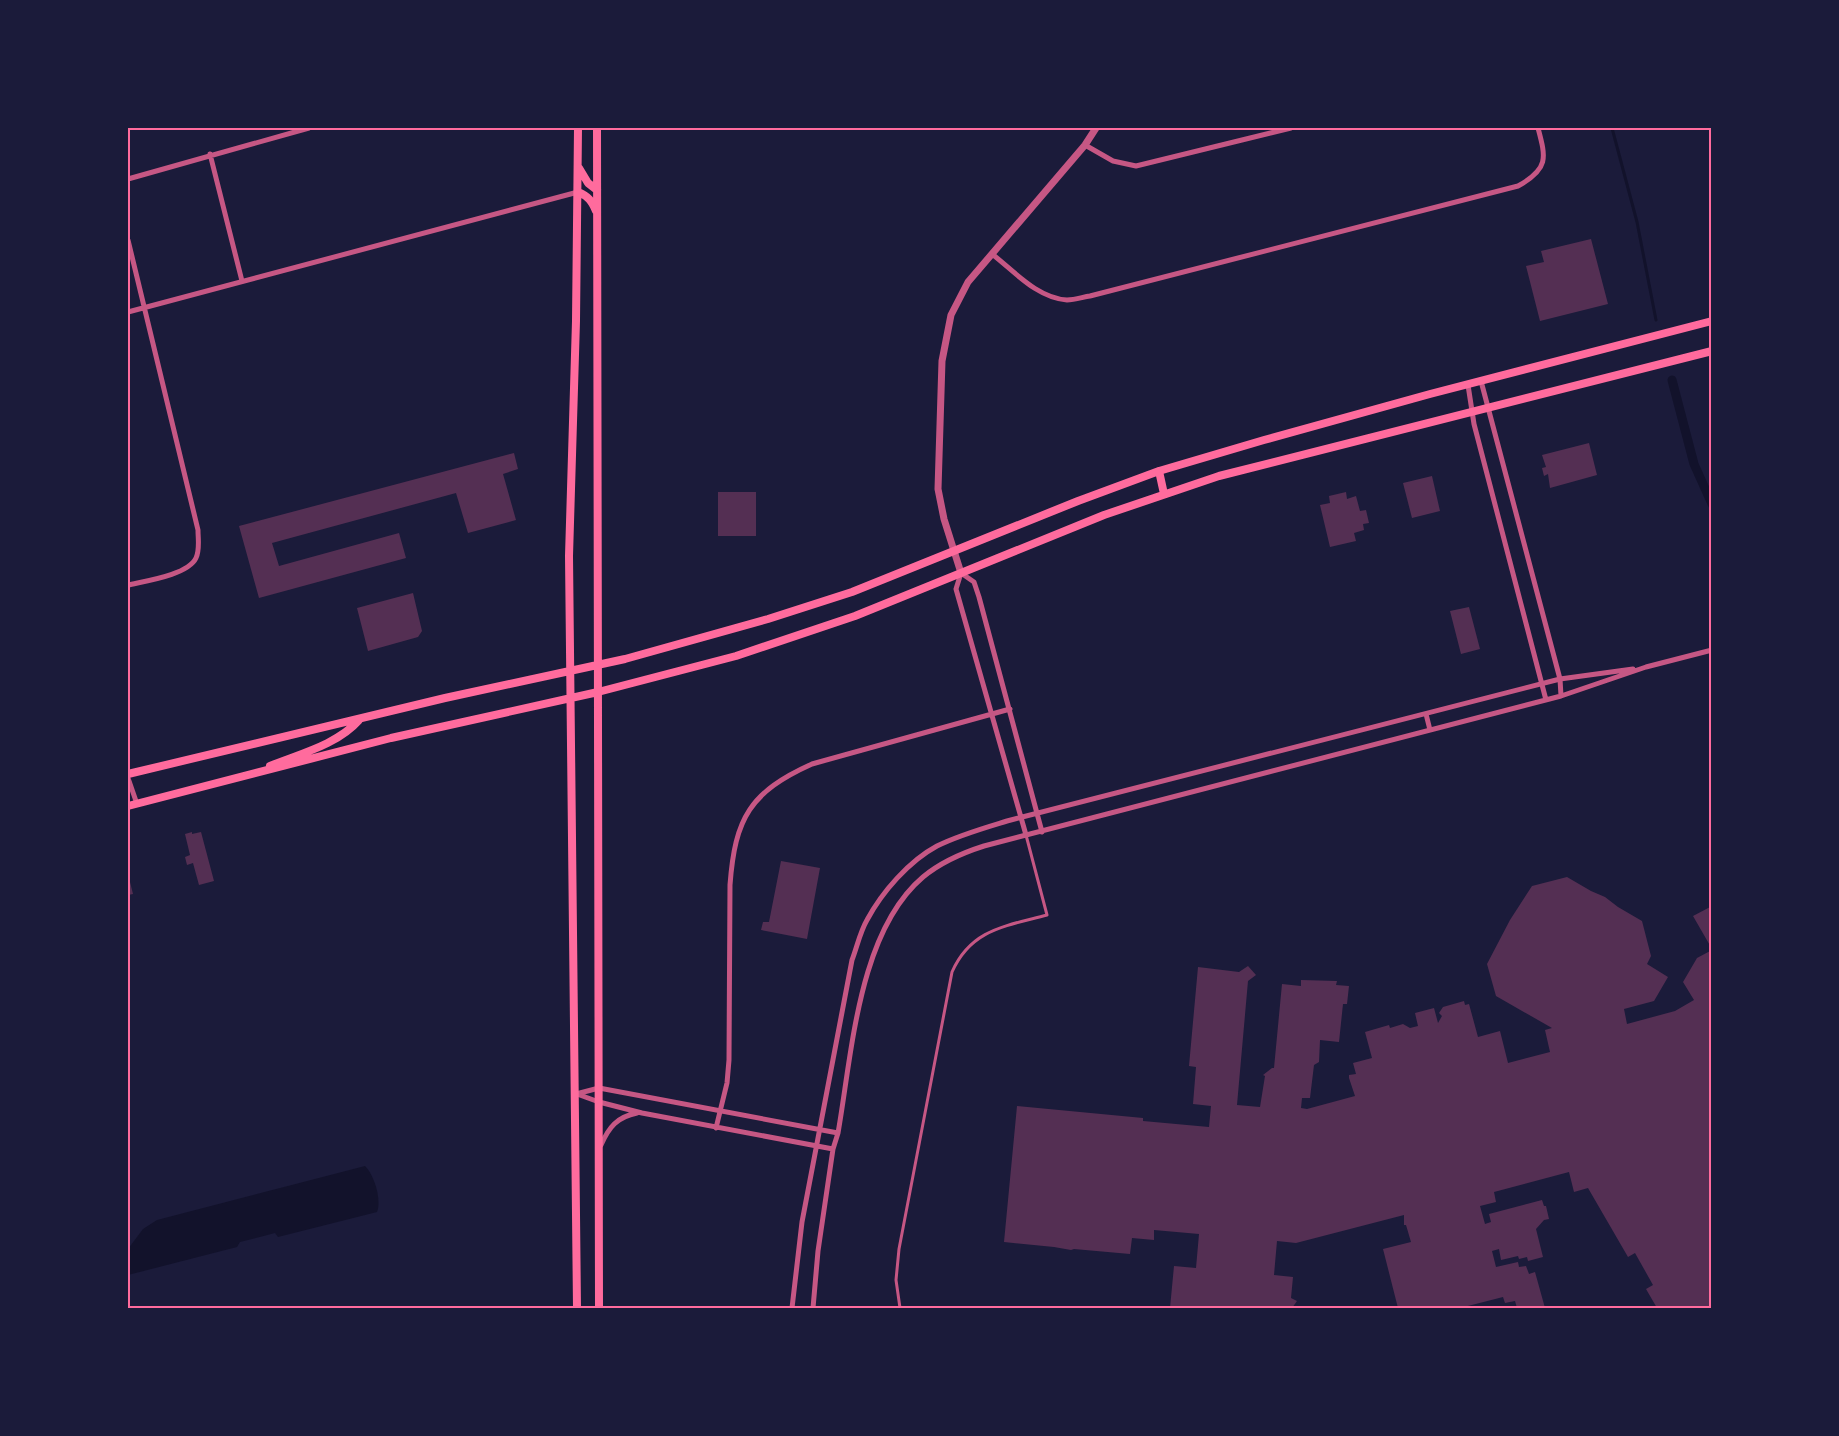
<svg xmlns="http://www.w3.org/2000/svg" width="1839" height="1436" font-family="'Asap Condensed',sans-serif">
<style>
.water{fill:#12122b}
.lines{fill:none;stroke-linecap:round;stroke-linejoin:round}
.stream{stroke:#12122b;stroke-width:3}
.canal{stroke:#12122b;stroke-width:9}
.building{fill:#542f53}
.service{stroke:#c65784;stroke-width:3}
.minor{stroke:#c65784;stroke-width:5}
.tertiary{stroke:#c65784;stroke-width:7}
.primary{stroke:#ff6b9d;stroke-width:8}
.neatline{fill:none;stroke:#ff6b9d;stroke-width:2}
</style>
<rect width="100%" height="100%" fill="#1b1b3a"/>
<path class="water" d="M365 1166C374 1175 382 1199 377 1212L278 1237 275 1233 240 1242 237 1247 128 1275V1249L143 1229 157 1220Z"/>
<g class="lines">
<path class="stream" d="M1612 128 1637 222 1656 320"/>
<path class="canal" d="M1672 380 1694 464 1712 504"/>
</g>
<path class="building" d="M1591 239 1608 304 1540 321 1526 266 1544 262 1541 251Z
M1589 443 1597 475 1550 488 1548 474 1544 476 1542 468 1546 467 1542 455Z
M514 453 518 469 503 474 516 520 468 533 456 493 272 543 279 566 399 533 406 558 259 598 239 526Z
M1432 476 1440 511 1412 518 1403 483Z
M718 492H756V536H718Z
M1346 492 1347 499 1356 496 1360 511 1366 510 1369 523 1363 524 1364 530 1354 533 1356 541 1330 547 1320 505 1330 503 1329 496Z
M413 593 422 631 418 637 368 651 357 608Z
M1469 607 1480 649 1461 654 1450 611Z
M192 832V834L201 832 214 881 199 885 193 863 187 865 185 857 190 855 185 834Z
M781 861 820 868 807 939 761 930 763 922H769Z
M128 874 133 894 128 895Z
M1567 877 1591 891 1605 897 1618 907 1642 921 1651 956 1647 964 1668 977 1654 1001 1624 1009 1627 1024 1675 1011 1694 1000 1683 982 1697 958 1712 950V1308H1657L1646 1289 1653 1285 1635 1253 1628 1257 1588 1188 1574 1192 1569 1172 1494 1192 1496 1202 1480 1206 1485 1224 1491 1222 1489 1214 1542 1200 1544 1206H1546L1549 1219 1544 1220 1536 1229 1543 1257 1528 1261 1527 1257 1519 1259 1518 1256 1501 1260 1499 1249 1492 1251 1496 1267 1518 1262 1519 1267 1526 1266 1529 1274 1535 1272 1545 1308H1517L1515 1301 1505 1303 1503 1297 1460 1308H1398L1383 1249 1411 1242 1406 1225H1404V1215L1296 1243 1277 1241 1274 1275 1293 1277 1291 1298 1297 1301 1292 1308H1170L1174 1266 1196 1268 1199 1234 1154 1230V1240L1132 1238 1130 1254 1074 1249 1071 1250 1054 1247 1004 1242 1017 1106 1143 1118V1121L1209 1127 1211 1106 1193 1104 1196 1067 1189 1066 1198 967 1239 972 1248 966 1256 975 1248 981 1237 1105 1260 1107 1265 1076 1263 1075 1272 1068H1274L1282 984 1301 986V980L1337 981 1336 985 1349 986 1347 1004H1343L1339 1042 1320 1040 1319 1062 1314 1065 1310 1098H1302L1301 1108 1307 1109 1355 1096 1349 1078V1075L1356 1074 1353 1063 1372 1058 1365 1032 1389 1025 1390 1028 1403 1024 1410 1028 1418 1026 1415 1013 1434 1008 1438 1023 1442 1016 1439 1013 1443 1007 1464 1001 1465 1005 1469 1004 1478 1037 1500 1031 1508 1063 1550 1052 1545 1030 1552 1028 1496 996 1487 964 1510 920 1532 886Z
M1712 906V949L1693 916Z"/>
<g class="lines">
<path class="service" d="M900 1308 896 1280 899 1249 952 972C971 929 1006 926 1047 915L1026 835"/>
<path class="minor" d="M1085 145 1113 161 1136 166 1291 128
M210 154 242 281
M128 179 309 128
M128 240 198 530C198 539 200 550 196 558 188 575 145 581 128 585
M992 254C1014 271 1037 298 1067 300 1075 300 1083 297 1090 296L1518 186C1549 169 1546 158 1538 128
M128 312 578 192
M1481 381 1560 679 1561 696
M1468 385 1474 424 1546 700
M1426 714 1430 730
M128 778 137 804
M1026 835 956 589 961 573 974 582 979 597 1042 832
M576 1094 599 1088 838 1133
M577 1094 599 1102 642 1113 833 1149
M716 1128 727 1083 729 1060 730 885C735 818 750 792 812 764L1010 709
M601 1145C609 1127 617 1117 637 1113
M792 1308 802 1222 852 960C857 947 860 932 867 920 882 892 909 861 937 846 959 835 984 828 1007 821L1560 679 1633 669
M813 1308 818 1251 833 1149 838 1133C852 1054 858 932 923 877 941 862 962 853 984 846L1561 696 1646 667 1712 650"/>
<path class="tertiary" d="M961 573 944 519 938 489 942 361 951 315 968 282 1085 145 1096 128"/>
<path class="primary" d="M597 128 599 1308
M579 168 588 183 597 190
M578 192C588 196 592 201 596 211
M1159 471 1164 494
M270 766C299 754 337 745 359 720
M128 774 445 698 625 659 768 619 852 592 1078 501 1159 471 1264 440 1430 394 1712 321
M128 806 391 738 598 692 736 656 855 616 1104 515 1219 476 1712 351
M577 1308 569 556 576 321 578 128"/>
</g>
<rect width="1839" height="1436" fill="none" stroke="#1b1b3a" stroke-width="258"/>
<rect x="129" y="129" width="1581" height="1178" class="neatline"/>
</svg>
